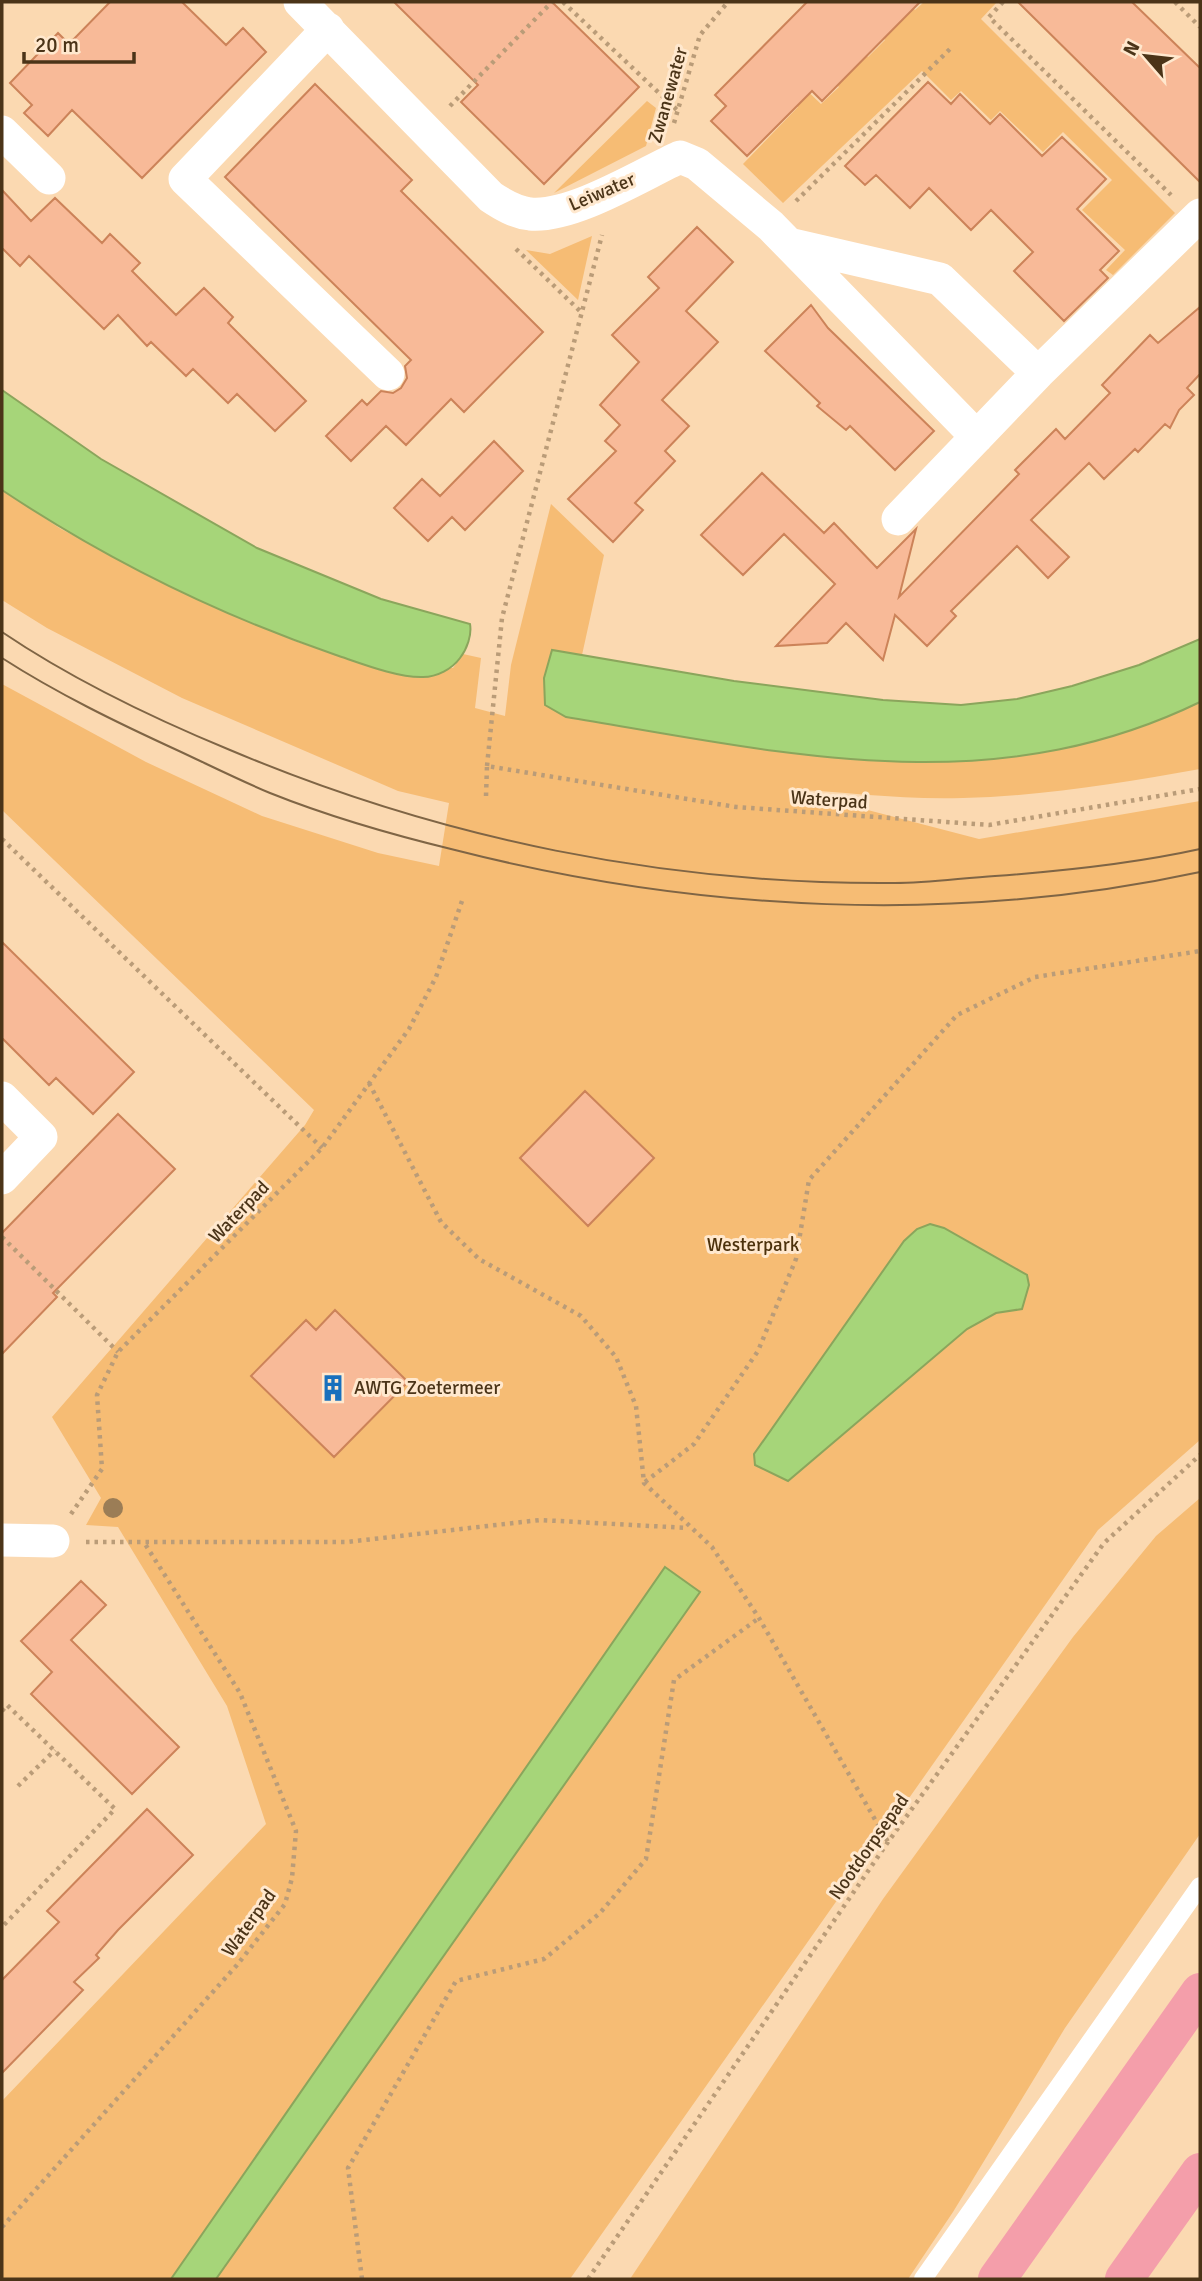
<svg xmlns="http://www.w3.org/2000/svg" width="1202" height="2281" font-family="Signika,sans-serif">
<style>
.green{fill:#f6bc74}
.water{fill:#a6d579;stroke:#8ba55c;stroke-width:2}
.building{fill:#f8ba98;stroke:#cc8359;stroke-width:2}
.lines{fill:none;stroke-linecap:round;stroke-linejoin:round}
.path{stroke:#ba9c78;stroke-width:4.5;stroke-dasharray:3.5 5;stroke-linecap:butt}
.lane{stroke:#fff;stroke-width:18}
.street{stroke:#fff;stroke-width:33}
.highway{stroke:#f49eaa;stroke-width:38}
.tram{stroke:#7f6545;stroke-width:2}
.tree{fill:#9b7d56}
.labels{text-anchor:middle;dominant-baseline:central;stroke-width:6;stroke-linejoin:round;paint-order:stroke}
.street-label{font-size:19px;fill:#4b3418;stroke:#ffe8ce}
.park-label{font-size:19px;fill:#4c310b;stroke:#ffe8ce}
.poi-label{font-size:19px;fill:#4b3418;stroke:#ffe8ce;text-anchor:start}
</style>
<rect width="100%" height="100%" fill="#fbd9b1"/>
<path class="green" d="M880 2H907L915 10 924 2H997L981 19 1175 213 1113 275 1106 270 1125 250 1082 210 1112 180 1063 132 1043 152 1000 111 991 120 961 91 951 100 922 71 783 203 743 164 798 107 788 96 800 84 821 104 839 87 818 66 847 36 868 57 885 40 865 18Z
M647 101 656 108 646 146 554 193Z
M592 236 578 300 526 250 550 254Z
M2 490 61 529 207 602 295 641 368 666 453 668 463 654 481 658 475 708 505 716 511 665 551 504 604 555 582 655 553 650 566 717C784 753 990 804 1200 702V769C1122 783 1042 796 963 798 904 800 845 792 787 789L979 839 1200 801V1440L1098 1530 570 2279H2V2101L266 1824 227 1706 118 1527 86 1525 101 1498 52 1417 305 1125 314 1110 2 810V684L146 762 262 816 378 853 439 866 449 803 398 791 182 698 47 628 2 600Z
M1200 1498V1834L1065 2028 953 2212 908 2279H630L883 1899 1073 1637 1156 1536Z"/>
<path class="water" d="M2 390 101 459 257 548 381 599 470 624C472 635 467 649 460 658 452 669 437 677 423 677 398 678 360 663 336 655 219 615 104 558 2 490Z
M1200 639V702C990 804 784 753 566 717L545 705 544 678 552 650 734 681 883 700 961 705 1017 699 1072 686 1139 665Z
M930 1224 944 1228 1027 1275 1029 1285 1022 1309 996 1313 967 1329 788 1481 755 1465 754 1454 904 1241 917 1229Z
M665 1567 700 1592 216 2279H171Z"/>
<path class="building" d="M110 2H182L226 45 243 28 266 52 142 178 72 110 48 136 24 113 32 105 10 83 58 33 69 44Z
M394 2H552L639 87 544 184 461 102 478 85Z
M807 2H920L822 101 812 91 747 156 711 121 726 106 715 95Z
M1018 2H1132L1200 68V182Z
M928 82 951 104 960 94 990 124 1000 114 1042 156 1062 137 1106 179 1077 209 1119 251 1100 270 1108 278 1064 321 1014 271 1033 252 991 210 971 230 929 188 910 208 876 175 865 185 845 166Z
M315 84 412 180 401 191 543 332 464 412 451 399 406 445 386 426 351 461 326 436 362 400 367 405 381 391 393 393 401 388 407 378 405 366 411 360 225 177Z
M2 190 31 221 55 198 102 243 110 234 140 263 132 271 176 315 204 288 233 317 228 323 306 401 275 431 237 394 228 403 193 369 186 376 151 342 147 346 118 315 104 329 29 256 20 266 2 248Z
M697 227 733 262 686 311 718 342 662 400 689 426 665 451 675 461 635 503 643 510 613 542 568 499 616 451 605 441 620 425 600 405 639 362 612 335 659 288 648 277Z
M811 305 828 328 934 431 895 470 850 426 846 430 817 406 820 403 765 351Z
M1200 307V374L1187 388 1194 395 1179 410 1170 428 1165 424 1138 452 1135 449 1104 479 1089 463 1031 520 1069 557 1048 578 1017 546 951 611 956 616 927 646 895 615 883 660 846 623 827 643 776 646 835 584 784 534 743 575 701 535 762 473 824 533 834 523 877 568 916 529 899 597 1019 474 1015 470 1056 429 1065 439 1110 393 1102 385 1150 335 1158 343Z
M494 441 523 471 465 530 452 517 428 541 394 508 422 479 440 496Z
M2 942 134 1072 93 1114 56 1078 49 1085 2 1038Z
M585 1091 654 1158 588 1226 520 1158Z
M118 1114 175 1169 53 1293 57 1297 2 1354V1233Z
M335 1310 408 1382 334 1457 251 1376 306 1320 316 1330Z
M81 1581 106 1605 71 1640 179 1747 132 1794 31 1694 52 1672 21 1641Z
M147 1809 193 1855 118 1930 96 1955 99 1958 74 1982 83 1990 2 2073V1980L59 1922 47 1911Z"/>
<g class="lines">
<path class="path" d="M563 2 678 111
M1003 2 989 17 1171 195
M1175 2 1200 27
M450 106 552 2
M674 123 700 35 728 2
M796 201 951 48
M516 249 582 313
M487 766 502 618 602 235
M486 796 487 766 736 807 989 825 1200 789
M2 839 322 1148
M369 1083 441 1222 479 1259 581 1316 616 1357 636 1406 644 1483 712 1547 759 1618 888 1842
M2 1237 118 1352
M645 1482 694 1444 758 1351 796 1259 809 1180 957 1015 1035 977 1200 951
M71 1514 102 1469 97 1395 118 1352 322 1148 409 1029 436 977 463 898
M86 1542H347L540 1520 688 1528
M2 1711 7 1705 115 1809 2 1927
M18 1786 55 1750
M2 2227 237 1965 285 1904 292 1878 296 1831 240 1693 145 1544
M362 2279 348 2168 456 1981 544 1959 600 1913 646 1859 674 1680 759 1618
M588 2279 888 1842 1104 1543 1200 1455"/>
<path class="lane" d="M923 2279 1200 1886"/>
<path class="street" d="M300 2 491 197C503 205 515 212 530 214 572 218 641 175 680 157L697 164 771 226 977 437
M328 29 185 179 388 374
M2 132 49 178
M789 244 940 279 1038 373
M898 519 1038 373 1200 215
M2 1098 41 1137 2 1178
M2 1540 53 1541"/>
<path class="highway" d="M997 2279 1200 1992
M1124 2279 1200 2172"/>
<path class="tram" d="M2 632C73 680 150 717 230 750 441 839 666 885 895 883 928 883 962 878 995 876 1064 871 1132 864 1200 849
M2 658C58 694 118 723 179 751 209 765 239 780 270 793 330 817 393 835 455 850 698 912 955 925 1200 872"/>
</g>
<circle class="tree" cx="113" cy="1508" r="10"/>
<defs>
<symbol id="building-bare" viewBox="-9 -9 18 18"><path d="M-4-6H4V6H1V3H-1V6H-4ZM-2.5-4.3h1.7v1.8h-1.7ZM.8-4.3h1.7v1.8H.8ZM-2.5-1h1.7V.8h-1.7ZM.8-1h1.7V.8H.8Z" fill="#1870bd" stroke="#ffe8ce" stroke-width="2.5" paint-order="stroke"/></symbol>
</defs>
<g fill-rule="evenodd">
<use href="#building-bare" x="314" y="1369" width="38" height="38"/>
</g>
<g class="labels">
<g class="street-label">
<text transform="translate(668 95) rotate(-74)">Zwanewater</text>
<text transform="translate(602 192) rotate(-23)">Leiwater</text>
<text transform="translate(829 800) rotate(4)">Waterpad</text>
<text transform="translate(239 1212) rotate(-46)">Waterpad</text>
<text transform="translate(869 1847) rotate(-55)">Nootdorpsepad</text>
<text transform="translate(249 1923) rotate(-54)">Waterpad</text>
</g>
<g class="park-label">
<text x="753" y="1245">Westerpark</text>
</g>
<g class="poi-label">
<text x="354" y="1388">AWTG Zoetermeer</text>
</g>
</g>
<rect width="1202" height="2281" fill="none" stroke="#4b3418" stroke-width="7"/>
<g transform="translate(1146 56) rotate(298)" stroke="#ffe8ce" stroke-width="5" paint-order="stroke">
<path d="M0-5L12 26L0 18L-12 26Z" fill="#4b3418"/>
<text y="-10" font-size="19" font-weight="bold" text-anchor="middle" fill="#4b3418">N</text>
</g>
<path d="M24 52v10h110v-10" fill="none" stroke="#4b3418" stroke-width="3.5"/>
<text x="35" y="52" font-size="21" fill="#4b3418" stroke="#ffe8ce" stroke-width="5" paint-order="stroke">20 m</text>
</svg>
